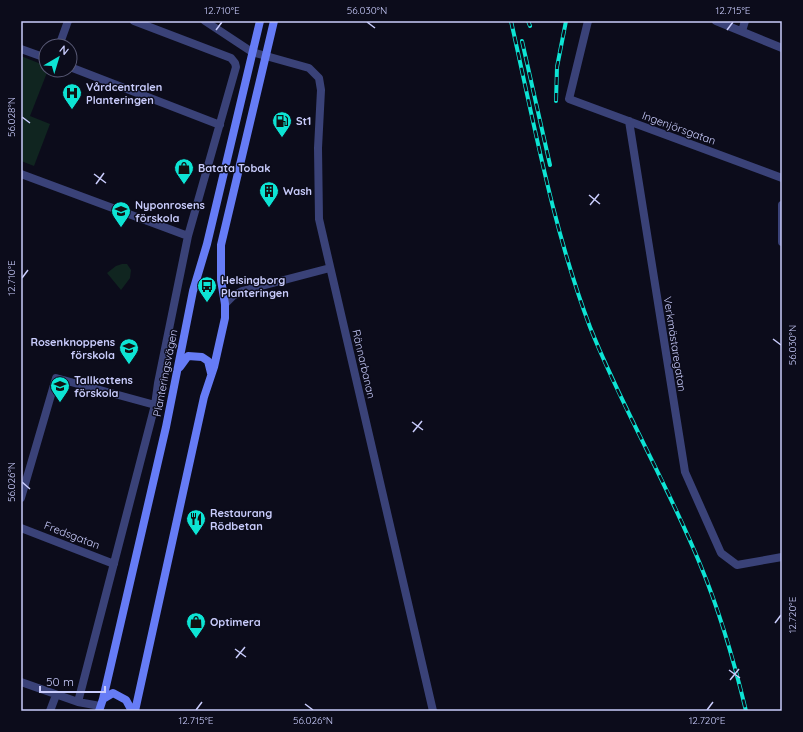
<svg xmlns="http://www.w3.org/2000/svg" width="803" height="732" font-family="Quicksand,sans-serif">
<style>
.green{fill:#102520}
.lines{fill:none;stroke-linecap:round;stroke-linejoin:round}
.minor{stroke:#3a4278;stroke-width:8}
.secondary{stroke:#667cf6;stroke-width:8}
.rail-casing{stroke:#0de4d4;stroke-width:4}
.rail{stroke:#0c0c1b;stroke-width:2.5;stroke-dasharray:8;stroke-linecap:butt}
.ticks{fill:none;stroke:#c9ccfc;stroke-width:1.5}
.labels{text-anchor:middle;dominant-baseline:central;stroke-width:3;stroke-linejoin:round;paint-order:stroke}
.poi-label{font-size:11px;font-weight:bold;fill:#c9ccfc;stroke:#0c0c1b;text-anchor:start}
.street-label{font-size:11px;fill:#c9ccfc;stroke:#0c0c1b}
.neatline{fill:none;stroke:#c9ccfc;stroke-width:1.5}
.ticks-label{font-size:10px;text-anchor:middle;fill:#c9ccfc}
</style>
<rect width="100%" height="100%" fill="#0c0c1b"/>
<path class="green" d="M21 56 46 66V70H48L30 116 50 124 34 166 21 161Z
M122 264H127L131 270 130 278 121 290 107 273 116 266Z"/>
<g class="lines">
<path class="minor" d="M205 21 252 52 309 68 319 78 321 90 318 148 319 219 433 711
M588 21 569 99 782 178
M716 21 782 48
M742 31 745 21
M59 46 68 21
M21 49 46 58
M70 67 220 125
M629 121 685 472 721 553 737 565 782 557
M21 174 188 236
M782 205V242
M225 304 233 296 242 291 330 268
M21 498 56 378 155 405
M21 528 114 564
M21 682 78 702 100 706
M78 702 155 405 158 383 188 236 236 67 235 63 231 58 134 21
M50 711 56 695"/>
<path class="secondary" d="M180 367 188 356 202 357 208 361 211 373
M103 699 166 427 193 291 207 244 260 21
M99 711 103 699 113 693 126 700 132 711
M135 711 204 397 214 367 225 318V304L221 280V245L274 21"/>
<defs>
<path id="rail" d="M511 21C534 123 553 229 590 327 622 408 667 483 700 564 720 612 734 661 746 711
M528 21 530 26
M522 41 550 165
M556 101 557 67 566 21"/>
</defs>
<use href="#rail" class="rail-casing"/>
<use href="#rail" class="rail"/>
</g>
<path class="ticks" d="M367 22 375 28M216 30 222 22M727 30 733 22M22 117 30 123M94 174 106 183M96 184 104 173M589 195 600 204M590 205 599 194M22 278 28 270M773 339 781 345M412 422 423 430M413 432 422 421M22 482 30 489M775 623 781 615M235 649 246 657M236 658 245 647M729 670 740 678M730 680 739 669M305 704 313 710M196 710 202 702M707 710 713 702"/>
<defs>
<symbol id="hospital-pin" viewBox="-11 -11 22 30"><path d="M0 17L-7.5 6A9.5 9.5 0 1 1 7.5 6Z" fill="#0de4d4" stroke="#0c0c1b"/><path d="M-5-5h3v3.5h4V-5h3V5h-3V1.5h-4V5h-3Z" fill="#111"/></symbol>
<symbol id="fuel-pin" viewBox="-11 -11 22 30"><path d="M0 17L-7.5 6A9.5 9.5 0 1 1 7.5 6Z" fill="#0de4d4" stroke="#0c0c1b"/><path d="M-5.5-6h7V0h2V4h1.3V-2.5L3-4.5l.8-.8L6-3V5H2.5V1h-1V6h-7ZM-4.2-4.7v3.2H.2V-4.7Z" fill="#111"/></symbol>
<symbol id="shop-pin" viewBox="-11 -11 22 30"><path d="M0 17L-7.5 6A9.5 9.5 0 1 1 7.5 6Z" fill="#0de4d4" stroke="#0c0c1b"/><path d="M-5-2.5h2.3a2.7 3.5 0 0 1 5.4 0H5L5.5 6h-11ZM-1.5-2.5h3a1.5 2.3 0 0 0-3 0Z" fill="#111"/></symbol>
<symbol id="building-pin" viewBox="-11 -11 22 30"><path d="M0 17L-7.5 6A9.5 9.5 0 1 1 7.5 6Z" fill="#0de4d4" stroke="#0c0c1b"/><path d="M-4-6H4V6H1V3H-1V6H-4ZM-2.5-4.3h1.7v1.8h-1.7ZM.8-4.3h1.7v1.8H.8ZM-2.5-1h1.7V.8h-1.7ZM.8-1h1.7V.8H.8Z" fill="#111"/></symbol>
<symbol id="school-pin" viewBox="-11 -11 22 30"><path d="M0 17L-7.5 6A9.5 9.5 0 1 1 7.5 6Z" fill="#0de4d4" stroke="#0c0c1b"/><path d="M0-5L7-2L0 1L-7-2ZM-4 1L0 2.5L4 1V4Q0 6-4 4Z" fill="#111"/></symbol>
<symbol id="bus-pin" viewBox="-11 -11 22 30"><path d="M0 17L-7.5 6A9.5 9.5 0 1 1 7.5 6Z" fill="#0de4d4" stroke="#0c0c1b"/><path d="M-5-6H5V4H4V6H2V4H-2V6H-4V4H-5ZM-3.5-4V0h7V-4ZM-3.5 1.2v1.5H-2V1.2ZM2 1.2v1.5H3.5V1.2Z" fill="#111"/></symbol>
<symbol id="restaurant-pin" viewBox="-11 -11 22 30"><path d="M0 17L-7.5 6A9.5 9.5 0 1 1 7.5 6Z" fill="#0de4d4" stroke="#0c0c1b"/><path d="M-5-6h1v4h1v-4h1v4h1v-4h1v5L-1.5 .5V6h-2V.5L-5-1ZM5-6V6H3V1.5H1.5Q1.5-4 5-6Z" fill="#111"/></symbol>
</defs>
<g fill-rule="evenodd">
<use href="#hospital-pin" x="61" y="82" width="22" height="30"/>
<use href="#fuel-pin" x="271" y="110" width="22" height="30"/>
<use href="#shop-pin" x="173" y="157" width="22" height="30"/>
<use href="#building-pin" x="258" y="180" width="22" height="30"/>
<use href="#school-pin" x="110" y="200" width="22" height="30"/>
<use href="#bus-pin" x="196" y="275" width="22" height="30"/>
<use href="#school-pin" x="118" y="337" width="22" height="30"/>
<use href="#school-pin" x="49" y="375" width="22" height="30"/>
<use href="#restaurant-pin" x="185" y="508" width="22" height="30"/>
<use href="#shop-pin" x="185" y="611" width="22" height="30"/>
</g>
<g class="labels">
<g class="poi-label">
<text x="86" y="87">Vårdcentralen<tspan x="86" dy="13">Planteringen</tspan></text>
<text x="296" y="121">St1</text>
<text x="198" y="168">Batata Tobak</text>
<text x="283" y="191">Wash</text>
<text x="135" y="205">Nyponrosens<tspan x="135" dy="13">förskola</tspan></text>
<text x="221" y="280">Helsingborg<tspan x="221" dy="13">Planteringen</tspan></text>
<text x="115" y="342" text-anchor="end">Rosenknoppens<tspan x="115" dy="13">förskola</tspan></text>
<text x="74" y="380">Tallkottens<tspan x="74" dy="13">förskola</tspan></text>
<text x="210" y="513">Restaurang<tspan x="210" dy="13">Rödbetan</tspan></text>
<text x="210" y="622">Optimera</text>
</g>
<g class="street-label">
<text transform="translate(679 128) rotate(20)">Ingenjörsgatan</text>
<text transform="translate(675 344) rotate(81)">Verkmästaregatan</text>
<text transform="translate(364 364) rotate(77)">Rännarbanan</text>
<text transform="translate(165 373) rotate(-79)">Planteringsvägen</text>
<text transform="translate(72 535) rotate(21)">Fredsgatan</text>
</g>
</g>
<rect width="803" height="732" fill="none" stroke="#0c0c1b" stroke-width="44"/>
<g transform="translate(58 58) rotate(38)"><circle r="19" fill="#0c0c1b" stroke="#585975"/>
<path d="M0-3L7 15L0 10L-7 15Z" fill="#0de4d4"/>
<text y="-6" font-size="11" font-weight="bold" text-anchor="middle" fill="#c9ccfc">N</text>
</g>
<path d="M40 686v6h65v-6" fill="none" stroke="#c9ccfc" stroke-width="2"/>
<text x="46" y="686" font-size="12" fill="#c9ccfc" stroke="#0c0c1b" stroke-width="3" paint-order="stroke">50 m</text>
<rect x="22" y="22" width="759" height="688" class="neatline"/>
<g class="ticks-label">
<text x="222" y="14">12.710°E</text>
<text x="367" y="14">56.030°N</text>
<text x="733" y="14">12.715°E</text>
<text transform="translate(11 117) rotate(-90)" y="4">56.028°N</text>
<text transform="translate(11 278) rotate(-90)" y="4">12.710°E</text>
<text transform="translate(792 345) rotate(-90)" y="4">56.030°N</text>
<text transform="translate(11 482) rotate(-90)" y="4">56.026°N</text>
<text transform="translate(792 615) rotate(-90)" y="4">12.720°E</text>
<text x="196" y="724">12.715°E</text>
<text x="313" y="724">56.026°N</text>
<text x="707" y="724">12.720°E</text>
</g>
</svg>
